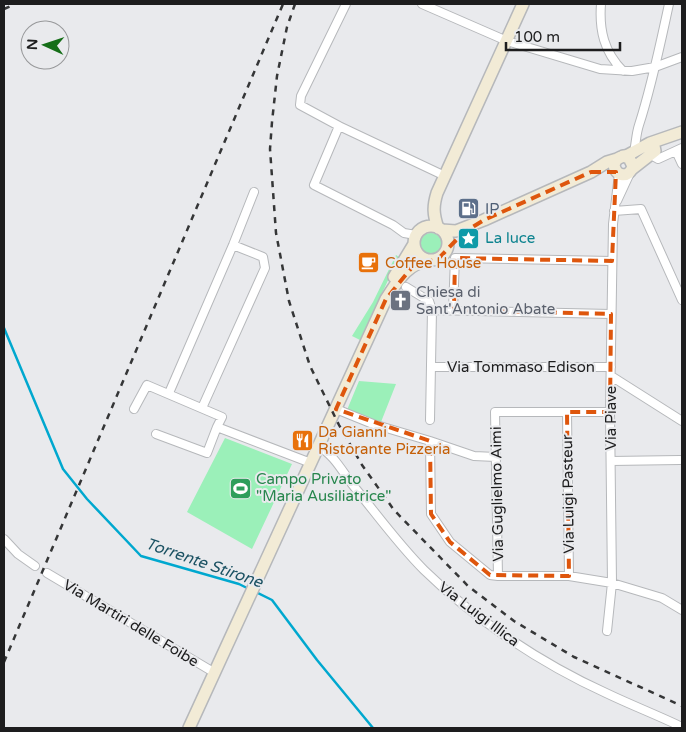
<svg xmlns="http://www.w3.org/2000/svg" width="686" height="732" font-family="'Varela Round',sans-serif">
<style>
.green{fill:#9bf0b9}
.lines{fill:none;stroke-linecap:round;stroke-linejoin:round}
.stream{stroke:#00a8cf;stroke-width:2.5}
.street-casing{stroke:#b6b8bb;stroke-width:10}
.secondary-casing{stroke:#b6b8bb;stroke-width:14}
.street{stroke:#fff;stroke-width:8}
.secondary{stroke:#f2ebd6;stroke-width:11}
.rail{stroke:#353637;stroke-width:2.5;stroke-dasharray:6 6;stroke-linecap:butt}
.marked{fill:none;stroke:#de560d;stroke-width:4;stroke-dasharray:10 6;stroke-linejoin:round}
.labels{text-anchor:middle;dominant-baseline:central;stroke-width:4;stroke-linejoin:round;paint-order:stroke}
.service-label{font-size:15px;fill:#4e5e75;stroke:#e9eaed;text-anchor:start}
.culture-label{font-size:15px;fill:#0d838f;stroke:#e9eaed;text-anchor:start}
.food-label{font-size:15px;fill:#c56008;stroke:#e9eaed;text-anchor:start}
.worship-label{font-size:15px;fill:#5b616d;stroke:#e9eaed;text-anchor:start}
.street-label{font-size:15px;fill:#1d1d1e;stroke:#e9eaed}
.leisure-label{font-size:15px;fill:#27864d;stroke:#e9eaed;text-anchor:start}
.water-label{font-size:16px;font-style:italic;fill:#1c5263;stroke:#e9eaed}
</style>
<rect width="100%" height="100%" fill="#e9eaed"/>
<path class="green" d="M420 244a11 11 0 1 1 22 0a11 11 0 1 1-22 0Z
M396 255 402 259 391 274 360 340 352 336 373 302Z
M359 381 396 384 381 422 363 418 347 410Z
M225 438 292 464 252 549 187 512Z"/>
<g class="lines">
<path class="stream" d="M4 328 63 469 87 499 141 556 239 584 249 589
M254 591 272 600 317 660 373 728"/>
<defs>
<path id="street" d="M346 4 301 96 300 105 339 126 445 176
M422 4 507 41 600 69 632 71 655 67 682 57
M601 4C599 30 604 52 623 71
M339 126 314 185 393 225 404 233 416 235
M676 151 682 164
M634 152C636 143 636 134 639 125 652 85 660 45 669 4
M651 155 658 159 682 148
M617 201 630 173
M614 211 641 209 682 300
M406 287 429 301 432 310 430 420
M432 310 611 314
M453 310 455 258 612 261
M431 367H611
M611 376 682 421
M169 393 233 245 254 192
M202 408 265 268 263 257 233 245
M134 409 147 385 222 417 217 427 311 463
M336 409 373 424 430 441 431 514 450 542 490 575 498 576H569L612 583 662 598 682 610
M567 412 569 576
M156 434 207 453 217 427
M430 441 474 456 496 457
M318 446C335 455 344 475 356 489 378 516 399 545 424 570 474 619 542 664 606 693 631 705 657 715 682 727
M611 461 680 460
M4 539 18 554 35 566
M47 573 215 673
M498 576 495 412H610
M607 631 612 583 610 412 613 224 619 174"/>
<path id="secondary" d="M623 156 629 158 633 166C629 179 615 177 614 164L617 159 621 157 628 155 650 143 682 132
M632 169 655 151 654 146 650 143
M414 243a17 17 0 1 1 34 0a17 17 0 1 1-34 0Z
M438 228C433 214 433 206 437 193L523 4
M442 230 456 231 484 220 591 172 607 162 617 159
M394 277 414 244
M189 728 386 299C398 281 405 265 429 260"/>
</defs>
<use href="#street" class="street-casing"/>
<use href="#secondary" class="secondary-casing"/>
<use href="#street" class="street"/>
<use href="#secondary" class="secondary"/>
<path class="rail" d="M295 4 287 27 277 76 272 122 270 149 276 233 289 301 310 366 339 425 362 465 394 510 468 586 514 621 574 657 682 706
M4 9 15 4
M4 662 283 4"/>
</g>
<path class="marked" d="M591 172H616L612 261 455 258 454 310 611 314 610 412H567L569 576 490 575 450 542 431 514 430 441 336 409 386 299 413 266 438 259 463 233 484 220Z"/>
<defs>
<symbol id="fuel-square" viewBox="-11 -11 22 22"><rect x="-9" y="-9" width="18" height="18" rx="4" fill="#5c6f8a" stroke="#e9eaed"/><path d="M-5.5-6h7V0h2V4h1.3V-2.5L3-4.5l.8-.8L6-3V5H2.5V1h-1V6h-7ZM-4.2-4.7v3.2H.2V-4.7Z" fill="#fff"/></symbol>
<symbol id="sight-square" viewBox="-11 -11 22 22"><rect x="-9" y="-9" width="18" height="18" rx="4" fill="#0f9aa8" stroke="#e9eaed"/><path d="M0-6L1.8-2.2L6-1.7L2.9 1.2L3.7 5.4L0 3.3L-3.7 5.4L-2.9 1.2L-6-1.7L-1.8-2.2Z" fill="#fff"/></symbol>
<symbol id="cafe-square" viewBox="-11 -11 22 22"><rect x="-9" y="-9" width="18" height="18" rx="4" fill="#e8710a" stroke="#e9eaed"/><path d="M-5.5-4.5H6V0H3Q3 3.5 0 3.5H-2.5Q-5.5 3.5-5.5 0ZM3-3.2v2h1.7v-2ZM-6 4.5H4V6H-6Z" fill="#fff"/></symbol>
<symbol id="church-square" viewBox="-11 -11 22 22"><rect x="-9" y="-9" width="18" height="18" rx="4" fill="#6b7280" stroke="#e9eaed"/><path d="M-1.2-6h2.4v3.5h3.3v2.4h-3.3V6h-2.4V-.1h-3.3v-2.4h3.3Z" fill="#fff"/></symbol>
<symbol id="restaurant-square" viewBox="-11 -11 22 22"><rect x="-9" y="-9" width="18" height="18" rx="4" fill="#e8710a" stroke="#e9eaed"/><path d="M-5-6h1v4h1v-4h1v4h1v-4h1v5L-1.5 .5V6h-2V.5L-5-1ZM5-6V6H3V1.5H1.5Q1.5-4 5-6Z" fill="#fff"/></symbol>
<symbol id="stadium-square" viewBox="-11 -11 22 22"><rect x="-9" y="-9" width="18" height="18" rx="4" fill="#2e9e5b" stroke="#e9eaed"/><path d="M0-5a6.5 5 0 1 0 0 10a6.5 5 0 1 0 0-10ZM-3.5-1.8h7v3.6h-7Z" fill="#fff"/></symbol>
</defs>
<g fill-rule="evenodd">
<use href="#fuel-square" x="456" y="196" width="25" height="25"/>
<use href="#sight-square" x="456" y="226" width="25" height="25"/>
<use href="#cafe-square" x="356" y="250" width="25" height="25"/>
<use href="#church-square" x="388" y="288" width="25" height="25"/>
<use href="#restaurant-square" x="290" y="428" width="25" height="25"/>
<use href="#stadium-square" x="228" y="476" width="25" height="25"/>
</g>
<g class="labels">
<g class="service-label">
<text x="485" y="209">IP</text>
</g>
<g class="culture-label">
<text x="485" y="238">La luce</text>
</g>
<g class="food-label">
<text x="385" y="263">Coffee House</text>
<text x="318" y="432">Da Gianni<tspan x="318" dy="17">Ristorante Pizzeria</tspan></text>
</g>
<g class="worship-label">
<text x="416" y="292">Chiesa di<tspan x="416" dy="17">Sant'Antonio Abate</tspan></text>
</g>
<g class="street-label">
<text x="521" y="367">Via Tommaso Edison</text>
<text transform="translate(611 418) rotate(-90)">Via Piave</text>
<text transform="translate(497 494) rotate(-91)">Via Guglielmo Aimi</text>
<text transform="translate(568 494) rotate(-91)">Via Luigi Pasteur</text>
<text transform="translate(479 614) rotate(37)">Via Luigi Illica</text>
<text transform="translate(131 623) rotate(31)">Via Martiri delle Foibe</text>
</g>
<g class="leisure-label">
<text x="256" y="479">Campo Privato<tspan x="256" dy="17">"Maria Ausiliatrice"</tspan></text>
</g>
<g class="water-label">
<text transform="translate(204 563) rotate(19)">Torrente Stirone</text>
</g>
</g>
<rect width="686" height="732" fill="none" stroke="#1d1d1e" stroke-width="10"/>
<g transform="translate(45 45) rotate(273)"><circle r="24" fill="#e9eaed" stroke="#97989a"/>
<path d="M0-4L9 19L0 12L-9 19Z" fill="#156e18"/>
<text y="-8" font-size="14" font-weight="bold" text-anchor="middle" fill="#1d1d1e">N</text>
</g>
<path d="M506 42v8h114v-8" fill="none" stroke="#1d1d1e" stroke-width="2.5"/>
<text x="514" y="42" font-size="15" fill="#1d1d1e" stroke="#e9eaed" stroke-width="4" paint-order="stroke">100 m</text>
</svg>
